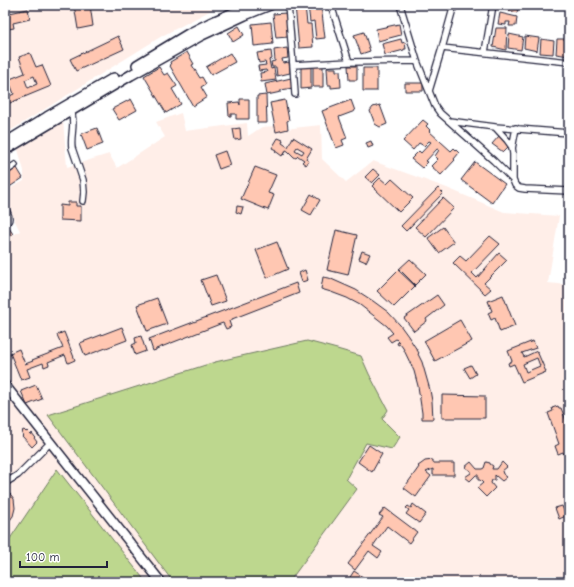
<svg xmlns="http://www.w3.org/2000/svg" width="574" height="587" font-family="'Comic Neue',sans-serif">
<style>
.built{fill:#ffeee8}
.green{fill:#bdd78e;stroke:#707c64}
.building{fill:#ffc7b2;stroke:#22223b;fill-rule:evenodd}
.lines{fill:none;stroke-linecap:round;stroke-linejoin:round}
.street-casing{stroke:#22223b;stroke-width:8}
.secondary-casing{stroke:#22223b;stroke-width:11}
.primary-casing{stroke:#22223b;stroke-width:12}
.street{stroke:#fff;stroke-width:5.5}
.secondary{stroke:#fff;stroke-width:8}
.primary{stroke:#fff;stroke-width:9}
</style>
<rect width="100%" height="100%" fill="#fff"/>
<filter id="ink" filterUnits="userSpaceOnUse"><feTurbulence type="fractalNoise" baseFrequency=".025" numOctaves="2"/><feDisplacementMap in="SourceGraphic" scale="8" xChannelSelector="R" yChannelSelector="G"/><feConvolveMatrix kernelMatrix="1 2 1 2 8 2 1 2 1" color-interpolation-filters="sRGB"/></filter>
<g filter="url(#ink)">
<path class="built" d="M5 5H221L162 36 5 134Z
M181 113 185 131 247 123 248 136 262 127 275 126 276 132 293 128 321 125 322 159 346 182 373 161 447 188 504 212 559 216 548 283 569 285V582H5V240L20 231 13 217 5 196V191L24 181V171L17 146 63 120 67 167 109 154 117 168 165 137 156 122Z"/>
<path class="green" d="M307 341 337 349 361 356 369 374 388 410 382 419 400 437 392 449 366 443 346 479 357 489 289 582H173L48 415 215 362Z
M57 469 146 582H5V546Z"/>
<path class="building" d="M74 5H90L93 26 78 29Z
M295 5H305L307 24H311L313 47 299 48Z
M308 5H321L325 38 316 39 314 21 310 22Z
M497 5H519L517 13 496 7Z
M28 9 30 19 13 23 14 28 8 29 7 25H5V14Z
M286 13 288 37 276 38 273 14Z
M500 13 517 17 516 26H509L510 22H506V25L498 24Z
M271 22 273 44 254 46 252 24Z
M399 24 401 35 378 41 376 29Z
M239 26 244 35 233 42 228 33Z
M496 28H507L506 50 493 47Z
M364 32 370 51 361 54 354 35Z
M509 34 523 37 521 50 508 48Z
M118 36 124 49 76 71 70 59Z
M525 36 539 38 537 51 524 48Z
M401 39 402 43 405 42 406 49H404V50L385 55 382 44Z
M541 39 554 41 553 54 540 53Z
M557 39H569V56L556 54Z
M287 48 288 58 282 59 283 63 289 62 290 73 277 76 276 67H272L271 62 275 61 274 50Z
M271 51 272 59 269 60 271 69 274 68 276 80 261 82 260 73 267 72 266 70 259 71 258 66 266 65 265 62 259 63 257 53Z
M187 52 194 64 192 65 200 78 202 77 206 84 201 87 207 97 193 106 170 66 171 65 170 62Z
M30 53 36 67 42 65 51 86 5 105V97V98L14 94 11 86 5 89V81L25 73 19 57ZM34 76 37 84 28 88 25 80Z
M230 53 235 62 211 75 206 67Z
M313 66H323V87H313Z
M348 66H357V80H349Z
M159 67 164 75 168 73 177 86 172 89 181 104 166 113 144 76Z
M301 67H311V88L301 89Z
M327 68H336V71H340L341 87 331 88V85H328Z
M363 68H377V91H363Z
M291 78 293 88 281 90V92L267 95 265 84Z
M405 83H423V91H405Z
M266 95 267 123H257V96Z
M131 99 137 110 119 120 112 109Z
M240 99H249V119H236V114H231V116H229L228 103 239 102 240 105Z
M285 100 289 120 287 121 288 129 276 132 270 103Z
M351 100 355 111 339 117 347 138 342 140 344 145 336 148 322 111Z
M380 105 387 124 380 127 375 124 370 111 373 107Z
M423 120 428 124 426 126 430 130 429 131 451 151 454 148 459 153 454 159 455 160 441 175 431 166 438 159 435 156 439 150 437 149 426 161 428 162 422 168 411 159 419 151 421 153 431 142 429 141 424 146 419 143 413 150 403 141Z
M97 128 103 144 87 150 81 134Z
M240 128 241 139 235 140 233 129Z
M499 136 509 146 503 152 492 144Z
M293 137 312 149 306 159 309 161 306 165 302 162 304 160 298 156 296 158 294 157 288 151 286 150 284 155 283 154 282 156 278 153 275 151 276 150 272 148 278 138 283 140 282 143 288 147ZM297 147 304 151 302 154 295 150Z
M371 141 373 146 368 148 366 143Z
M225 151 230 165 219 169 214 155Z
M475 162 505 184 492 203 461 180Z
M255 167 276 175 268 193 274 195 268 210 241 199Z
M17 168 23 178 5 190V176Z
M373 169 380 175 372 183 365 177Z
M380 178 387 184 392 179 413 198 399 212 372 186Z
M438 188 443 193 406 231 401 226Z
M311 194 320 200 311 215 302 210Z
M443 198 454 208 426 237 415 227Z
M68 202H76V206H81V221L60 220V205L68 206Z
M237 206 243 207 241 214 236 212Z
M7 225 13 234 5 239V226Z
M443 227 454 242 439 253 428 238Z
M336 230 357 235 348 275 327 270Z
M490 236 500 244 472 273 477 278 499 253 507 260 484 283 491 289 485 294 453 263 460 256 466 261Z
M277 242 288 269 267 278 256 250Z
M362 251 370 254 366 262 359 259Z
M410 259 426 274 415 285 399 269Z
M305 270 308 280 302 282 299 273Z
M398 270 415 286 394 307 377 291Z
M216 275 226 301 211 306 201 280Z
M323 277 329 278 356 290 373 301 388 312 400 325 408 336 419 353 418 354 422 362 430 390 432 401 433 419H422V413L418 386 414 371 403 348 400 344 398 345 397 343 399 342 396 339 391 342 387 337 393 333 392 332 387 326 360 305 347 298 331 292 321 289Z
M296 283 299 293 232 319V320L229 321 231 327 226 329 223 323 220 324 156 349V350L153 351 149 339Z
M437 295 444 305 426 319 427 321 414 331 404 318Z
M503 295 515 326 500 332 495 318 491 320 488 313 492 311 488 301Z
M157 298 167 324 147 331 137 305Z
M460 320 472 341 435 361 424 341Z
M122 327 127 340 85 356 80 343Z
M64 332 75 360 68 363 65 355 48 362 49 365 44 367 43 363 27 369 30 377 21 380 10 353 19 349 25 364 33 361 32 360 63 348 57 335Z
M141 336 146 351 135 355 132 345 136 343 135 338Z
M533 341 536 348 522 353 524 357 537 351 546 372 522 382 514 364 509 366 508 363 512 361 508 351ZM537 358 540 366 526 372 523 364Z
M471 365 476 374 470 378 464 368Z
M36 385 42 399 27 405 21 391Z
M442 395 485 396V418H442Z
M558 406 559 408H561L569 428V467L563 452 558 454 555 446 559 444 548 413 553 411 552 408Z
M24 430 26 432 27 431 31 435 32 433 35 437 34 438 37 442 32 447 22 436 23 435 22 433 23 432 22 431Z
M369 445 382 454 372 472 358 462Z
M433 460V463H454V475H433V469L426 472 431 476 416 497 404 488 419 467 418 466 421 464 425 461Z
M471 462 477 469H482L484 468 486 462 490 463V464L493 466 492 469H497L502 462 507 467 502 471 503 474 507 477 502 481 496 476 495 475V480H492L491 483 495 488 486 497 477 488 483 483 480 480H478V475H476L470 481 465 477 471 473V471L465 467Z
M5 490 11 495 14 499 15 508 13 516 10 520 5 523V515L8 511 9 508 8 502 5 498Z
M413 504 426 514 419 523 406 514 409 510 406 508 408 506 411 508Z
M562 506 566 516 559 519 555 508Z
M385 508 417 532 409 543 387 526 373 546 382 552 378 558 369 551 355 570 348 564 383 517 379 515Z
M354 571 370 582H347Z"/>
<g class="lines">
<defs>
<path id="street" d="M288 5 293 65 349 62 417 61 400 5
M331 5 349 62
M442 48 454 5
M485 52 493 5
M417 61 429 91 442 48 569 62
M293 65 295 94
M429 91 435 106 440 113 494 161 513 180 515 185 519 188 525 189 569 191
M71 111C76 123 70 135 72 148L83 180 84 192 83 201
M449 121 495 127 507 140 512 147 513 154V180
M495 127 569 133
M512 149 516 128
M5 172 15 165
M5 208C8 214 12 220 5 224
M5 483 18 475 51 442"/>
<path id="secondary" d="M5 385 161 582"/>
<path id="primary" d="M137 65 190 33 210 23 251 5
M5 143 47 117 114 78
M5 150 131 75 200 36 245 15 270 5"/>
</defs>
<use href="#street" class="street-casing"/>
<use href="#secondary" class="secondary-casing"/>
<use href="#primary" class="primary-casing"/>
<use href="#street" class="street"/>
<use href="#secondary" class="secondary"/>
<use href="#primary" class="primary"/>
</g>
</g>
<rect width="574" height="587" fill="none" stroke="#fff" stroke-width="20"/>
<rect x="10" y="10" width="554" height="567" fill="none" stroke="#22223b" stroke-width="1.5" filter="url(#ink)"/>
<path d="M20 561v6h87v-6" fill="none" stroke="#22223b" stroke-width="2"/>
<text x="26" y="561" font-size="12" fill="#22223b" stroke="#ffffff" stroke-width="3" paint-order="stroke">100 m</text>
</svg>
